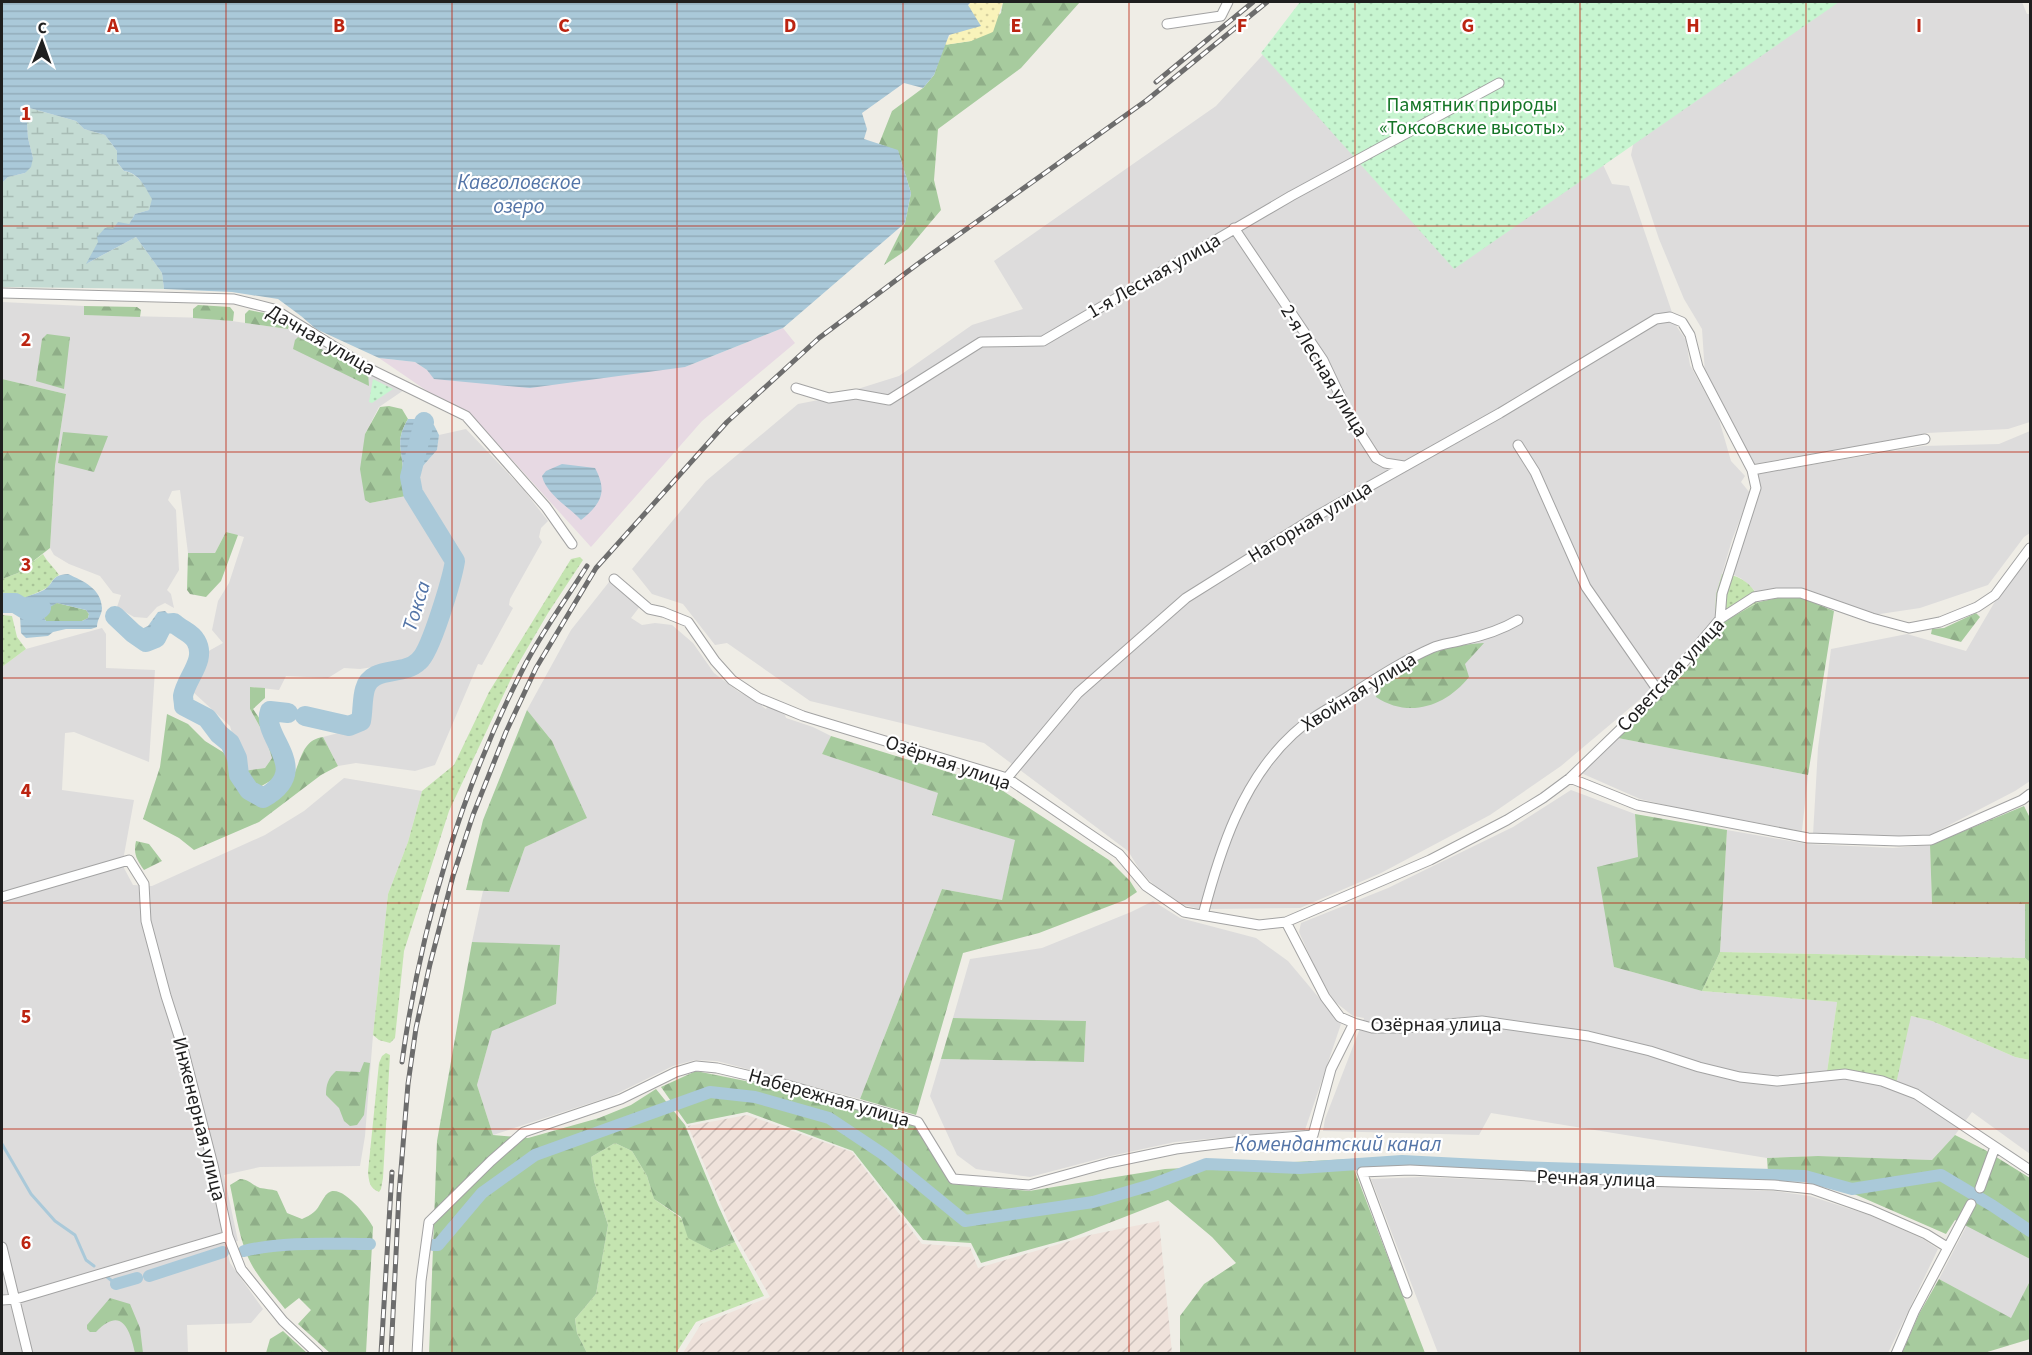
<svg xmlns="http://www.w3.org/2000/svg" width="2032" height="1355" font-family="'Source Sans 3',sans-serif">
<style>
.residential{fill:#dddcdc}
.industrial{fill:#e7d9e3}
.military{fill:url(#military-furrows)}
.grass{fill:url(#grass-dots)}
.forest{fill:url(#forest-firs)}
.wetland{fill:url(#wetland-marsh)}
.sand{fill:url(#sand-dots)}
.park{fill:url(#park-dots)}
.water{fill:url(#water-rules);fill-rule:evenodd}
.lines{fill:none;stroke-linecap:round;stroke-linejoin:round}
.stream{stroke:#aac9d9;stroke-width:3}
.canal{stroke:#aac9d9;stroke-width:12}
.river{stroke:#aac9d9;stroke-width:20}
.minor-casing{stroke:#a3a3a3;stroke-width:11}
.minor{stroke:#fff;stroke-width:9}
.rail-casing{stroke:#6d6d6d;stroke-width:5}
.rail{stroke:#fff;stroke-width:3;stroke-dasharray:9;stroke-linecap:butt}
.grid{fill:none;stroke:#bc2411;stroke-width:1.5;stroke-opacity:0.55}
.labels{text-anchor:middle;dominant-baseline:central;stroke-width:4.5;stroke-linejoin:round;paint-order:stroke}
.park-label{font-size:20px;fill:#157527;stroke:#fff}
.street-label{font-size:20px;fill:#1f1f1f;stroke:#fff}
.water-label{font-size:21px;font-style:italic;fill:#5374a7;stroke:#fff}
.grid-label{font-size:20px;text-anchor:middle;font-weight:bold;fill:#bc2411;stroke:#fff;stroke-width:4.5;stroke-linejoin:round;paint-order:stroke}
</style>
<defs>
<pattern id="military-furrows" width="10" height="10" patternUnits="userSpaceOnUse" patternTransform="scale(1.5)"><rect width="10" height="10" fill="#efe2db"/><path d="M-1 1l2-2M0 10L10 0M9 11l2-2" fill="none" stroke="#ccc1bc"/></pattern>
<pattern id="grass-dots" width="8" height="8" patternUnits="userSpaceOnUse" patternTransform="scale(1.5)"><rect width="8" height="8" fill="#c4e4b0"/><path d="M2 2h.1M6 6h.1" fill="none" stroke="#a8c397" stroke-width="1.8" stroke-linecap="round"/></pattern>
<pattern id="forest-firs" width="22" height="20" patternUnits="userSpaceOnUse" patternTransform="scale(1.5)"><rect width="22" height="20" fill="#a7cb9e"/><path d="M5 1l3.5 6h-7zM16 11l3.5 6h-7z" fill="#8fae88"/></pattern>
<pattern id="wetland-marsh" width="20" height="14" patternUnits="userSpaceOnUse" patternTransform="scale(1.5)"><rect width="20" height="14" fill="#c4dbd3"/><path d="M1 5h8M5 5V1M11 12h8M15 12V8" fill="none" stroke="#a8bcb5"/></pattern>
<pattern id="sand-dots" width="8" height="8" patternUnits="userSpaceOnUse" patternTransform="scale(1.5)"><rect width="8" height="8" fill="#f9f3ba"/><path d="M2 2h.1M6 6h.1" fill="none" stroke="#d5d09f" stroke-width="1.8" stroke-linecap="round"/></pattern>
<pattern id="park-dots" width="8" height="8" patternUnits="userSpaceOnUse" patternTransform="scale(1.5)"><rect width="8" height="8" fill="#c7f5d0"/><path d="M2 2h.1M6 6h.1" fill="none" stroke="#aad2b2" stroke-width="1.8" stroke-linecap="round"/></pattern>
<pattern id="water-rules" width="6" height="5" patternUnits="userSpaceOnUse" patternTransform="scale(1.5)"><rect width="6" height="5" fill="#aac9d9"/><path d="M0 2.5h6" fill="none" stroke="#92acba"/></pattern>
</defs>
<rect width="100%" height="100%" fill="#efede6"/>
<path class="residential" d="M1311 2H2022L2027 14H2030V422L2008 429 1927 433 1877 444 1754 464 1705 374 1702 329 1684 299 1659 239 1631 155 1638 120 1599 156 1612 184 1629 186 1677 327 1686 340 1690 365 1718 416 1731 461 1745 476 1741 482 1750 493 1732 540 1716 594 1715 618 1663 680 1561 766 1490 815 1381 873 1300 908 1200 909 1184 905 1156 887 1141 872 1128 851 984 743 810 701 727 643 715 645 683 604 652 594 632 569 706 481 798 404 829 398 899 376 972 325 1023 309 994 261 1216 106Z
M2 302 84 306V315L211 318 288 329 404 390 379 407 365 434 370 503 411 495 449 563 442 592 420 648 410 657 399 663 360 669 344 668 328 678 286 676 279 690 251 687 250 709 265 736 272 758 265 768 243 771 230 726 192 691 205 653 223 643 212 630 218 601 229 583 244 537 226 532 215 553H188L180 490 172 491 168 500 176 510 179 570 167 590 171 594 174 608 165 603 157 607 147 618 134 617 117 607 121 595 113 593 100 576 69 564 54 555 50 548 55 466 66 394 2 379Z
M466 429 523 489 548 521 541 528 539 537 542 542 510 599 509 605 513 608 501 630 482 665 478 664 435 765 415 771 356 763 338 766 323 737 350 730 366 724 368 711 367 696 371 684 380 676 407 673 421 664 432 651 436 640 457 580 459 560 415 492 422 467 437 450 439 435Z
M2030 431V533L2024 537 1988 585 1920 608 1873 615 1802 590 1757 593 1742 579 1732 574 1761 490 1758 474 1923 446 1999 444Z
M2030 558V781L2015 791 1930 835 1900 837 1813 835 1818 748 1831 649 1907 634 1966 651 1997 598Z
M609 582 641 605 631 618 642 625 655 623 672 625 693 643 714 673 739 692 763 703 762 706 766 709 768 705 785 715 786 718 813 727 831 736 822 754 939 793 932 815 1016 840 1002 900 942 889 860 1099 717 1061 695 1060 673 1066 612 1096 493 1135 477 1085 492 1030 556 1004 560 946 472 942 483 891 509 892 525 847 586 818 552 741 527 710 571 630Z
M102 628 106 634V668L155 670 149 762 74 732 65 733 62 790 134 800 124 855V868L133 885 152 886 265 835 304 811 344 778 422 791 408 842 388 894 373 1035 365 1136 360 1166 260 1167 224 1175 238 1241 225 1243 230 1263 263 1309 251 1323 187 1325 188 1353 2 1354V667L26 649Z
M1618 738 1808 775 1802 831 1682 809 1640 799 1581 773Z
M1571 790 1635 814 1638 857 1614 967 1702 991 1837 1002 1827 1072 1911 1016 1932 1021 2015 1057 2030 1060V1154L1972 1112 1955 1135 1932 1160 1818 1156 1767 1158 1491 1113 1479 1135 1323 1131 1325 1119 1364 1018 1353 1016 1334 1001 1317 972 1299 932 1301 923 1388 888 1513 827Z
M1727 830 1808 844 1893 848 1930 845 1932 904H2025V958L1720 952Z
M1153 901 1180 918 1256 938 1288 961 1341 1024 1305 1130 1175 1142 1106 1157 1030 1177 976 1169 957 1155 930 1096 941 1059 1084 1062 1086 1021 953 1018 970 959 1042 948 1131 912Z
M1421 1177 1774 1191 1810 1196 1869 1215 1923 1239 1938 1249 1888 1353H1438L1371 1179Z
M1967 1225 2030 1259V1281L2012 1319 1939 1279Z"/>
<path class="industrial" d="M783 328 795 343 702 421 591 547 468 411 430 393 379 358 415 362 427 370 685 367Z"/>
<path class="military" d="M747 1115 852 1152 922 1244 970 1247 978 1268 1090 1235 1159 1221 1172 1353H683L701 1324 770 1297 731 1228 688 1126Z"/>
<path class="grass" d="M43 554C47 562 54 567 59 575 54 578 52 581 49 586 45 590 27 597 21 599 15 600 8 596 2 597V579L18 573Z
M580 557 583 560 548 613 517 666 449 811 404 951 395 1038 390 1043 379 1040 373 1035 388 894 408 842 422 791 454 765 489 692 571 559Z
M1722 574C1739 574 1755 585 1759 602L1723 622 1715 618 1716 594Z
M2 615 12 616 17 637 26 649 2 667Z
M1720 952 2025 958 2030 962V1060L2015 1057 1932 1021 1911 1016 1896 1084 1827 1072 1837 1002 1702 991Z
M386 1053 390 1055 383 1178 381 1189 379 1192C369 1188 369 1181 368 1172L379 1063 382 1056Z
M615 1143 632 1151 647 1176 654 1199 681 1218 689 1238 713 1251 735 1242 764 1296 696 1322 676 1353H587L577 1333 575 1319 596 1294 608 1225 594 1181 591 1157Z"/>
<path class="forest" d="M1003 2H1080L1021 68 938 129 934 180 941 210 908 249 884 265 905 223 911 193 898 151 879 144 892 111 923 88 934 75 944 45 971 41 1001 13Z
M198 305 230 307 234 312 233 321 193 318V309Z
M84 306 137 307 141 310 140 317 84 315Z
M249 310C263 313 278 314 289 325L288 329 245 323V314Z
M47 334 70 337 64 389 36 381 42 339Z
M298 337 368 373 369 386 293 349 295 340Z
M2 379 66 394 55 466 50 548 18 573 2 579Z
M389 406 402 409 408 419C394 443 403 449 403 473L410 477 413 493 411 495 370 503 365 500 360 469 365 434 380 407Z
M63 432 108 436 94 472 58 463Z
M226 532 238 535 221 581 206 597 190 594 187 590 188 553H215Z
M1800 597 1834 611 1808 775 1618 738 1689 667 1723 622 1759 602 1777 598Z
M57 603 86 610 89 614 88 618 82 621H46L43 616 50 606Z
M1976 613 1980 617 1961 642 1931 634 1932 629 1944 628Z
M1484 643 1465 664 1469 677C1446 706 1409 719 1376 697L1375 687C1402 659 1446 645 1484 643Z
M250 687 265 688V698L253 709 264 725 280 758 278 772 272 780 258 788 250 786 243 771 265 768 272 758 265 736 250 709Z
M527 710 552 741 587 818 525 847 509 892 466 890 483 820Z
M167 714 188 724 205 741 226 754 234 776 248 792 262 801C271 796 284 791 290 782 301 765 300 740 323 737L338 766 321 775 259 822 194 850 179 838 143 819 160 767Z
M831 736 997 787 1109 860 1130 881 1137 892 1125 900 1039 933 963 953 916 1115 860 1099 942 889 1002 900 1015 840 932 815 938 793 822 754Z
M2024 806 2030 818V962L2025 958V904H1932L1930 845Z
M1635 814 1727 830 1720 952 1702 991 1614 967 1597 867 1638 857Z
M136 841 149 844 162 861 144 870C137 860 133 854 136 841Z
M472 942 560 945 556 1004 492 1031 477 1085 493 1135 528 1138 599 1118 631 1105 656 1089 685 1125 718 1205 735 1242 713 1251 688 1238 681 1217 654 1199 647 1176 632 1151 615 1143 591 1157 594 1181 608 1225 596 1294 575 1319 577 1333 587 1353 429 1354 437 1141Z
M953 1018 1086 1021 1084 1062 941 1059Z
M364 1062 370 1063 364 1115 357 1125 350 1126 344 1121 339 1108 326 1095C326 1085 328 1078 336 1071L360 1072Z
M696 1071 780 1088 914 1125 952 1184 1029 1191 1165 1169 1350 1159 1425 1353H1180V1316L1204 1284 1236 1263 1212 1237 1168 1200 1068 1239 981 1263 971 1243 923 1240 853 1151 747 1112 687 1124 661 1087Z
M1955 1135 1985 1150 2030 1178V1259L1955 1220 1946 1234 1806 1173H1768L1767 1158 1818 1156 1932 1160Z
M240 1179C249 1179 252 1185 260 1188 265 1189 271 1189 277 1191L287 1213 302 1219C306 1217 311 1215 314 1212 320 1207 322 1198 328 1193 341 1182 368 1217 373 1227L366 1353H330L298 1324 311 1310 299 1298 285 1309C272 1292 255 1275 247 1255 238 1233 235 1208 230 1185Z
M1939 1279 2011 1318 2030 1281V1339L1984 1353H1902L1919 1314Z
M110 1298 130 1304 140 1328 143 1353H135C130 1330 122 1305 96 1332H90L87 1329V1325Z
M283 1331 307 1353H266L270 1339Z"/>
<path class="wetland" d="M26 107 76 121 84 129 105 135 117 151V162L124 171C139 174 145 186 153 199L149 210 135 214 129 224C105 231 99 241 88 263L136 237 162 273 164 289 2 287V183L8 177 25 173 33 158 28 138Z"/>
<path class="sand" d="M971 2H1003L993 32 971 41 944 45Z"/>
<path class="park" d="M1300 2H1839L1454 269 1261 53Z
M373 379 393 389 372 403 369 402Z"/>
<path class="water" d="M2 2H971L968 5 981 26 949 35 934 75 923 88 904 83 862 113 867 129 864 139 898 150 911 193 905 223 783 328 685 367 530 388 434 379 427 370 415 362 379 358 316 329 301 316 278 299 232 292 164 289 162 273 136 237 86 264 98 242 97 237 105 228 113 229 118 222 129 224 135 214 149 210 152 199C145 187 139 173 124 171L117 162V151L105 135 84 129 76 121 26 107 28 138 33 158 31 167 25 173 8 177 2 183Z
M408 419H418L434 425 439 435 437 450 422 467 413 493 410 477 403 474C403 449 394 443 408 419Z
M562 464 595 468C608 492 601 504 581 520 569 507 546 494 542 476L546 471Z
M68 574C83 581 101 588 102 608 102 615 97 619 97 627L91 629H66L53 632 48 636 26 638 21 633 19 600C27 596 36 594 44 590 55 583 50 575 68 574ZM57 603 86 610 89 614 88 618 82 621H46L43 616 50 607Z
M165 611 169 615H175L176 619 193 630 195 640C189 632 181 630 174 623L163 624 156 638 146 642 133 633 148 626 158 612Z"/>
<g class="lines">
<path class="stream" d="M2 1144 31 1194 55 1221 75 1235 86 1260 94 1266
M107 1277 116 1284"/>
<path class="canal" d="M433 1245H438L482 1193 535 1155 710 1092 755 1097 829 1118 883 1154 965 1221 1093 1202 1151 1185 1206 1164 1300 1168 1402 1161 1519 1167 1805 1176 1852 1189 1941 1175 1993 1206 2030 1231
M244 1251C284 1241 329 1244 370 1244
M149 1276 223 1252
M116 1284 137 1278"/>
<path class="river" d="M2 603H15L33 614 41 608
M115 616 133 633 146 642 156 638 163 624 174 623C181 630 191 632 196 641 207 660 186 678 183 696 183 699 184 702 184 706L207 718 219 734 230 743 237 758 239 775 249 790 263 798C315 769 260 738 270 711L288 713
M305 716 349 726 361 721C363 711 362 699 365 689 372 665 403 677 419 661 431 651 452 579 455 561L413 493 410 477 424 422"/>
<defs>
<path id="minor" d="M1167 24 1221 16 1228 2
M1234 228 1323 360 1351 419 1376 458 1385 463 1404 466
M2 293 234 299 274 309 370 369 466 416 546 507 572 544
M796 388 829 398 856 394 889 400 981 342 1043 341 1291 196 1499 83
M1518 445 1535 472 1586 587 1659 692
M614 579 649 609 663 612 688 622 715 661 732 680 759 698 803 716 1007 778 1119 854 1146 886 1184 912 1259 925 1286 922 1325 997 1340 1017 1354 1023 1372 1028H1403L1482 1021 1588 1036 1650 1051 1699 1067 1740 1077 1777 1081 1845 1074 1882 1081 1916 1094 2030 1170
M1720 619 1722 594 1756 488 1752 470
M1007 778 1078 693 1186 598 1320 514 1500 413 1656 319 1670 317 1682 322 1690 335 1698 367 1752 470 1925 439
M1570 778 1637 805 1808 838 1899 841 1931 840 2022 800 2030 794
M2 897 129 860 144 884 146 921 166 996 184 1052 213 1165 228 1236 241 1269 283 1321 318 1354
M1203 915C1220 850 1242 781 1293 734 1308 720 1324 711 1341 701 1371 682 1400 662 1432 648 1441 644 1453 643 1463 640 1482 636 1501 630 1518 620
M1286 922 1430 860 1507 820 1543 798 1570 778 1659 692 1720 619 1754 597 1777 593H1801L1872 618 1909 628 1940 622 1977 607 1995 595 2030 548
M1980 1188 1995 1147
M2 1247 28 1354
M1407 1293 1362 1172 1410 1170 1609 1180 1774 1185 1812 1189 1871 1210 1926 1234 1947 1247
M2 1300 16 1299 228 1236
M417 1354 421 1281 429 1222 491 1161 524 1132 621 1099 676 1072 696 1066 717 1068 780 1083 918 1122 953 1179 1029 1185 1109 1163 1176 1149 1250 1140 1313 1135 1331 1069 1354 1023
M1896 1354 1914 1312 1971 1204"/>
</defs>
<use href="#minor" class="minor-casing"/>
<use href="#minor" class="minor"/>
<defs>
<path id="rail" d="M1156 82 1253 2
M402 1062C421 924 462 786 526 663 544 629 567 598 587 566
M381 1354 392 1172
M391 1354 399 1194 408 1084 416 1028 430 964 453 876 473 815 506 732 536 668 596 568 727 422 819 338 919 263 1147 100 1267 2"/>
</defs>
<use href="#rail" class="rail-casing"/>
<use href="#rail" class="rail"/>
</g>
<path class="grid" d="M226 2V1354M452 2V1354M677 2V1354M903 2V1354M1129 2V1354M1355 2V1354M1580 2V1354M1806 2V1354M2 226H2030M2 452H2030M2 678H2030M2 903H2030M2 1129H2030"/>
<g class="labels">
<g class="park-label">
<text x="1472" y="105">Памятник природы<tspan x="1472" dy="23">«Токсовские высоты»</tspan></text>
</g>
<g class="street-label">
<text transform="translate(1154 276) rotate(-30)">1-я Лесная улица</text>
<text transform="translate(321 340) rotate(30)">Дачная улица</text>
<text transform="translate(1324 371) rotate(59)">2-я Лесная улица</text>
<text transform="translate(1310 522) rotate(-31)">Нагорная улица</text>
<text transform="translate(1671 675) rotate(-47)">Советская улица</text>
<text transform="translate(1359 692) rotate(-32)">Хвойная улица</text>
<text transform="translate(948 763) rotate(19)">Озёрная улица</text>
<text x="1436" y="1025">Озёрная улица</text>
<text transform="translate(829 1098) rotate(16)">Набережная улица</text>
<text transform="translate(199 1119) rotate(76)">Инженерная улица</text>
<text transform="translate(1596 1179) rotate(2)">Речная улица</text>
</g>
<g class="water-label">
<text x="519" y="182">Кавголовское<tspan x="519" dy="24">озеро</tspan></text>
<text transform="translate(416 606) rotate(-73)">Токса</text>
<text x="1338" y="1144">Комендантский канал</text>
</g>
</g>
<g class="grid-label">
<text x="113" y="32">A</text>
<text x="339" y="32">B</text>
<text x="564" y="32">C</text>
<text x="790" y="32">D</text>
<text x="1016" y="32">E</text>
<text x="1242" y="32">F</text>
<text x="1468" y="32">G</text>
<text x="1693" y="32">H</text>
<text x="1919" y="32">I</text>
<text x="26" y="120">1</text>
<text x="26" y="346">2</text>
<text x="26" y="571">3</text>
<text x="26" y="797">4</text>
<text x="26" y="1023">5</text>
<text x="26" y="1249">6</text>
</g>
<rect width="2032" height="1355" fill="none" stroke="#1f1f1f" stroke-width="6"/>
<g transform="translate(42 42) rotate(1)" stroke="#ffffff" stroke-width="4.5" paint-order="stroke">
<path d="M0-4.5L10 22L0 15L-10 22Z" fill="#1f1f1f"/>
<text y="-9" font-size="16" font-weight="bold" text-anchor="middle" fill="#1f1f1f">С</text>
</g>
</svg>
